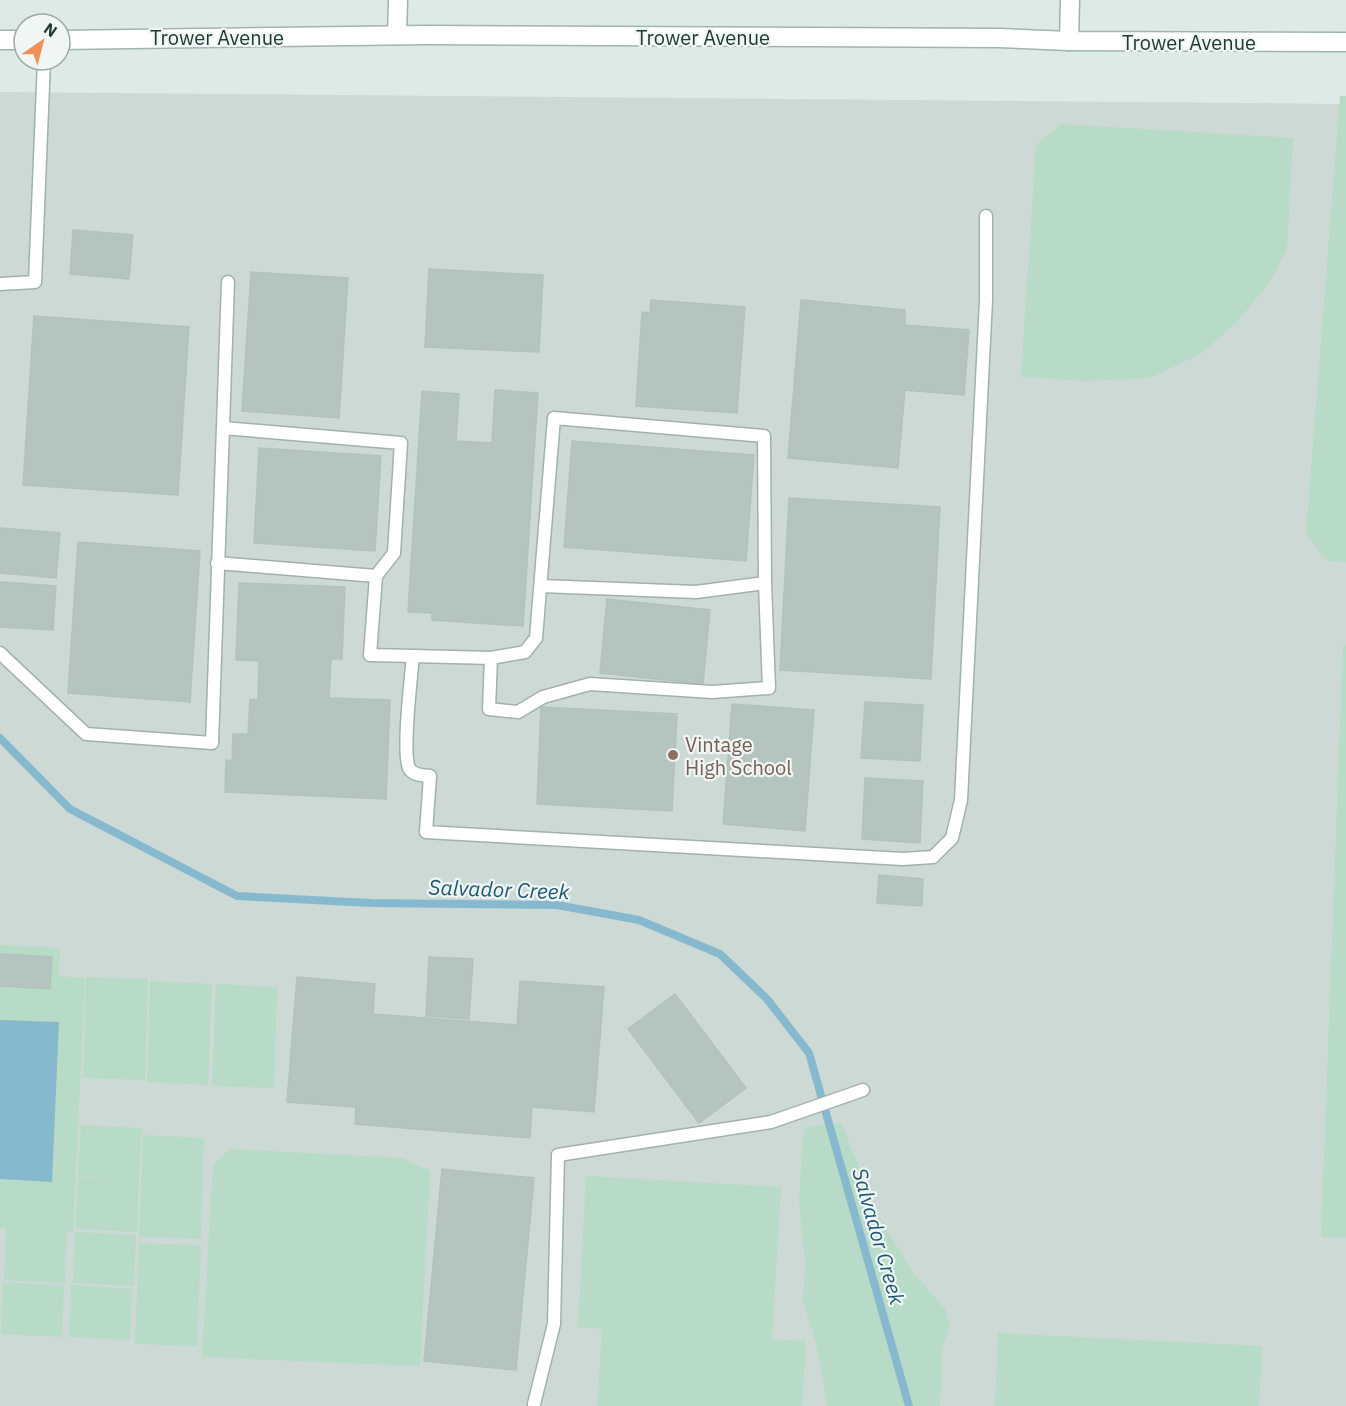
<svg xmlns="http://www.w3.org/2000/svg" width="1346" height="1406" font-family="'IBM Plex Sans',sans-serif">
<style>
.built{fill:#cdd9d5}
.green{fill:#b7dbc6}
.water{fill:#87b9ce}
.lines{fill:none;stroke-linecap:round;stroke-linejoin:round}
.stream{stroke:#87b9ce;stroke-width:8}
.building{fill:#b4c4bf;stroke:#b1c3be;stroke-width:1.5}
.lane-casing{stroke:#a1b1ad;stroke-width:15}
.street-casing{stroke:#a1b1ad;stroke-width:21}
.secondary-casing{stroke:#9eb5b0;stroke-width:21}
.lane{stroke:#fff;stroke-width:12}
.street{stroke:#fff;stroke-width:18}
.secondary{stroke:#fff;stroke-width:18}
.education-dot{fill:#8d6e63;stroke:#eff6f3;stroke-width:2}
.labels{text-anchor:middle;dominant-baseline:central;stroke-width:4.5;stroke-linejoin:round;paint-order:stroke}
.street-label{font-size:20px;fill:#203935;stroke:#eff6f3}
.education-label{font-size:20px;fill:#785e54;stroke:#eff6f3;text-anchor:start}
.water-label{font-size:21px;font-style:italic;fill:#1d5872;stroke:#eff6f3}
</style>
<rect width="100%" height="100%" fill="#deeae6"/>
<path class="built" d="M0 92 1346 104V1406H0Z"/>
<path class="green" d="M1340 96H1346V562L1327 561 1306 534Z
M1061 124 1293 138 1287 249 1270 282 1236 323 1202 353 1150 378 1086 381 1021 377 1036 145Z
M1343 645H1346V1238L1321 1237Z
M0 945 60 948 59 976 85 978 73 1232H67L65 1283 4 1280 6 1229 0 1228Z
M86 977 148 979 145 1080 83 1078Z
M150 981 212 984 208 1085 147 1082Z
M216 984 277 987 274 1088 212 1086Z
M841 1123 880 1219 914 1273 945 1309 950 1324 942 1350 940 1406H827L816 1342 803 1302 805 1263 799 1198 804 1127Z
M81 1125 142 1128 139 1180 78 1176Z
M143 1135 204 1138 201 1239 139 1237Z
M230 1149 402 1158 430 1171 420 1366 202 1357 213 1165Z
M586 1176 781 1187 772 1339 806 1341 802 1406H597L602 1329 578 1327Z
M78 1177 139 1180 137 1232 75 1229Z
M75 1232 136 1235 134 1286 73 1283Z
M139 1243 201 1245 197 1346 135 1344Z
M3 1282 64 1286 62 1337 1 1334Z
M71 1285 132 1289 130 1340 69 1337Z
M998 1333 1262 1346 1259 1406H995Z"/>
<path class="water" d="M0 1020 59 1022 52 1182 0 1179Z"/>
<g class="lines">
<path class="stream" d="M0 738 70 809 237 896 371 903 557 905 639 920 720 954 767 999 809 1053 909 1406"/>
</g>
<path class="building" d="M73 230 133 235 129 279 70 274Z
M429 269 543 275 539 352 425 347Z
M251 272 348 278 339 418 242 411Z
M651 300 745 307 737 413 636 406 642 312 650 313Z
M801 300 905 310V325L969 330 964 395 905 390 898 468 788 458Z
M34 316 189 327 178 495 23 485Z
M495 390 538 393 523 626 432 620V613L408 612 422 391 459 394 456 441 492 443Z
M572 441 754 455 746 561 564 547Z
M259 448 381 456 375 551 254 543Z
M789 498 940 507 931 679 780 670Z
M0 528 60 533 56 578 0 573Z
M78 542 200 551 190 702 68 693Z
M0 582 56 586 53 630 0 627Z
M239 583 345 587 342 659H331L329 698 390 700 386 799 225 792 226 760 232 761 233 734H248L250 699 258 700 259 661 236 660Z
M607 599 710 610 703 684 600 673Z
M865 702 923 705 920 761 861 758Z
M732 704 814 710 805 831 723 824Z
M541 707 677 714 672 811 537 804Z
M865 778 923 781 920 843 862 839Z
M879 875 923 879 922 906 877 903Z
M0 954 52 957 50 989 0 986Z
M429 957 473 959 469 1019 426 1016Z
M297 977 375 984 373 1014 517 1025 520 981 604 987 594 1112 532 1107 530 1138 355 1124 356 1107 287 1102Z
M675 994 746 1088 699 1123 628 1029Z
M442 1169 534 1178 516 1370 424 1361Z"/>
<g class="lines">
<defs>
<path id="lane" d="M0 284 35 282 44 60
M217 563 376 576 394 553 401 443 223 428
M376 576 370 655 413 656C411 678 402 753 409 768 413 776 423 775 430 776L426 832 903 859 933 857 952 838 961 800 986 300V216
M0 653 86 734 212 743 228 282
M413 656 491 658 525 652 536 638 554 418 764 436 765 583 696 592 541 586
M491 658 489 709 518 712 543 697 590 684 712 692 769 688 765 583
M534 1404 554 1324 558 1155 771 1122 863 1090"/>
<path id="street" d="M397 35 398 0
M1069 41 1070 0"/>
<path id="secondary" d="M0 40H24
M60 40 426 35 999 38 1069 41 1346 42"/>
</defs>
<use href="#lane" class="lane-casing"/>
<use href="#street" class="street-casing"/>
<use href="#secondary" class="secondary-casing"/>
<use href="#lane" class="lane"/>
<use href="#street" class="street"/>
<use href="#secondary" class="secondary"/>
</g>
<circle class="education-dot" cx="673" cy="755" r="6"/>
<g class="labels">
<g class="street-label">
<text x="217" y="37">Trower Avenue</text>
<text x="703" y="37">Trower Avenue</text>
<text x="1189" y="42">Trower Avenue</text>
</g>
<g class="education-label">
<text x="685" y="744">Vintage<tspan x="685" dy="23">High School</tspan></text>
</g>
<g class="water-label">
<text transform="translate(499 889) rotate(2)">Salvador Creek</text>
<text transform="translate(879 1236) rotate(74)">Salvador Creek</text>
</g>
</g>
<g transform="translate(42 42) rotate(35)"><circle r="28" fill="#eff6f3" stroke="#9caaa7" stroke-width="1.5"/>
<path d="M0-4.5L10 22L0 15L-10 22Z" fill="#ee9158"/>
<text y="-9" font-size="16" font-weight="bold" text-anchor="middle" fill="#203935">N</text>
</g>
</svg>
